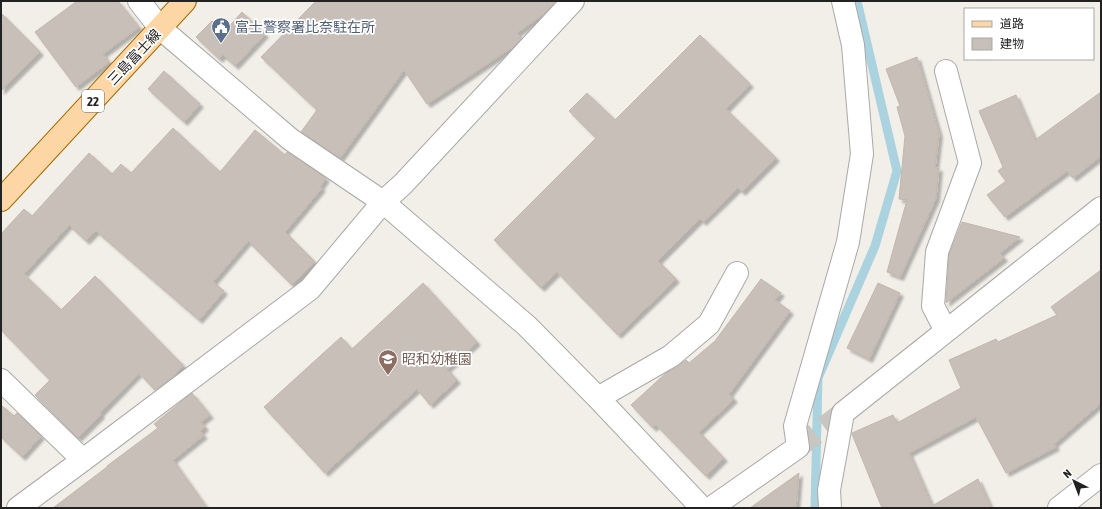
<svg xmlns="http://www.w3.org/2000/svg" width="1102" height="509" font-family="'Asap Condensed','Noto Sans JP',sans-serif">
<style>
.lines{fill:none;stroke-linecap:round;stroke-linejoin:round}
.stream{stroke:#aad3df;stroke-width:9}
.building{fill:#c7bfb8;stroke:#c4b6ab;filter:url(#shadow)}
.minor-tunnel{stroke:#c8c6c1;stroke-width:22;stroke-dasharray:22 11;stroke-linecap:butt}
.minor-casing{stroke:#a9a9a9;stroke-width:24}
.major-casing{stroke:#a06b00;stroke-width:24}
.minor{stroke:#fff;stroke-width:22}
.major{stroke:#fcd6a4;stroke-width:22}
.labels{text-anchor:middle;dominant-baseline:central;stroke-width:3.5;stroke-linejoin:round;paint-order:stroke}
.shield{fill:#fff;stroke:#646464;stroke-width:1}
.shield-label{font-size:13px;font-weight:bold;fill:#222}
.service-label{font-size:14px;fill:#4e5e75;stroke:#fff;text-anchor:start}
.street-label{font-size:14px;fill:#222;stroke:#fff}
.education-label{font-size:14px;fill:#785e54;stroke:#fff;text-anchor:start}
</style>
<defs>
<filter id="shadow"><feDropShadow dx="3.5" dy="3.5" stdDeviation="1" flood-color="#0004"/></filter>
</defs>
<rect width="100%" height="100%" fill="#f2efe9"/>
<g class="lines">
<path class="stream" d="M815 508 818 378 875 246 897 171 857 1"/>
</g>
<path class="building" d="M77 1H118L139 27 103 54 109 62 76 87 35 32Z
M316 1H556L545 13 517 33 521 39 514 46 427 104 404 70 340 158 301 132 317 110 261 57Z
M242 12 265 34 235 66 223 55 219 59 196 37 212 21 224 32Z
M1 13 40 52 1 91Z
M700 35 750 84 726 109 776 158 742 192 738 188 703 222 700 219 658 261 676 279 618 335 557 272 541 288 494 240 596 138 569 111 587 93 615 120Z
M917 57 939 134 935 168H939L936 198 900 277 887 272 907 200 899 199 905 136 897 107 900 106 886 69Z
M164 71 200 104 184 122 148 89Z
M1101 92V156L1073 178 1067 171 1005 217 987 195 1006 181 998 171 1003 167 979 111 1016 95 1035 140Z
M173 128 220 172 255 130 285 155 287 152 326 178 320 187 322 188 285 232 315 262 292 285 248 241 213 282 224 291 199 320 96 231 86 241 69 225 24 274 61 310 95 276 183 365 176 373V374L155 390 139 373 100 413 101 415 78 438 35 395 50 380 1 330V234L24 209 32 216 89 153 112 174 121 164 131 173Z
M962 222 1020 237 1000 253 1004 258 946 303 949 255Z
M1101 270V403L1054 444 1056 447 1006 473 976 417 909 453 932 506 978 479 991 508H882L852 434V433L893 415 897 423 961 388 949 360 996 339 998 342 1057 315 1051 307Z
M761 279 781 293 775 300 790 311 729 394 734 399 699 432 724 458 706 476 656 425 653 428 631 405 666 373 677 367 686 360 689 363 715 341Z
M423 283 477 342 447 369 457 380 430 405 417 389 325 473 264 407 341 337 352 349Z
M878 283 900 293 869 359 847 348Z
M192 393 210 415 201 422 205 427 200 432 204 435 173 460 207 508H53L107 467V466L158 428 154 424Z
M1 405 14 416 17 413 41 436 22 457 1 437Z
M799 473 796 508H750Z"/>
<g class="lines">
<path class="minor-tunnel" d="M798 447 843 413"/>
<defs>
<path id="minor" d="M139 1 160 28 290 139 383 202 527 326 598 398 702 508
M946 71 970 163 937 252 933 306 946 331
M1 380 83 460
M598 398 671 356 709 324 737 273
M18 508 83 460 310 289 383 202 403 184 573 1
M711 508 798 447 795 426 848 242 862 154 853 45 843 1
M830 508 829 490 843 413 1101 208
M1059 508 1101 475"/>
<path id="major" d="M1 200 185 1"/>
</defs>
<use href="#minor" class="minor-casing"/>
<use href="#major" class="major-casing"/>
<use href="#minor" class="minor"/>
<use href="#major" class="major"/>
</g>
<defs>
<symbol id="civic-pin" viewBox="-11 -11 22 30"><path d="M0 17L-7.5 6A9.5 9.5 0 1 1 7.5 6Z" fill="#5c6f8a" stroke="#fff"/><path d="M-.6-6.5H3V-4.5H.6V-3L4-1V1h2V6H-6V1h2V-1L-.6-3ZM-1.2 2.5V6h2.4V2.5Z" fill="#fff"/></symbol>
<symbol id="school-pin" viewBox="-11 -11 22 30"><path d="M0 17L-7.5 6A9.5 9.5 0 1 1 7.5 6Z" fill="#8d6e63" stroke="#fff"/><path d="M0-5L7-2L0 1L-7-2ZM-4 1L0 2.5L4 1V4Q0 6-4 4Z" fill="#fff"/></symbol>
</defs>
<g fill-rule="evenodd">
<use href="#civic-pin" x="210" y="16" width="22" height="30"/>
<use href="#school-pin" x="377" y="348" width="22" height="30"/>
</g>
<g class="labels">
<rect class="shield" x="82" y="90" width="22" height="22" rx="3"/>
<g class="shield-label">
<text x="93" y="101">22</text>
</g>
<g class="service-label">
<text x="235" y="27">富士警察署比奈駐在所</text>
</g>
<g class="street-label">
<text transform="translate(134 57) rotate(-47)">三島富士線</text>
</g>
<g class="education-label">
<text x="402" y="359">昭和幼稚園</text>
</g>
</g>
<rect width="1102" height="509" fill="none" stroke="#222222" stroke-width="4"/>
<rect x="964" y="8" width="130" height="52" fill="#ffffff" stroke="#a7a7a7"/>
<rect x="972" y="21" width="20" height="6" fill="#fcd6a4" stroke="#a7a7a7"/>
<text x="1000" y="28" font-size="12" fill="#222222">道路</text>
<rect x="972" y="38" width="20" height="12" fill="#c7bfb8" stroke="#a7a7a7"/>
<text x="1000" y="48" font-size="12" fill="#222222">建物</text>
<g transform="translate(1074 481) rotate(318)" stroke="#ffffff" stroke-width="3" paint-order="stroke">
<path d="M0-3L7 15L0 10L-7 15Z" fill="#222222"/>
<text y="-6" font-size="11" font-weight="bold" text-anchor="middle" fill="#222222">N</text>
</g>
</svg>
